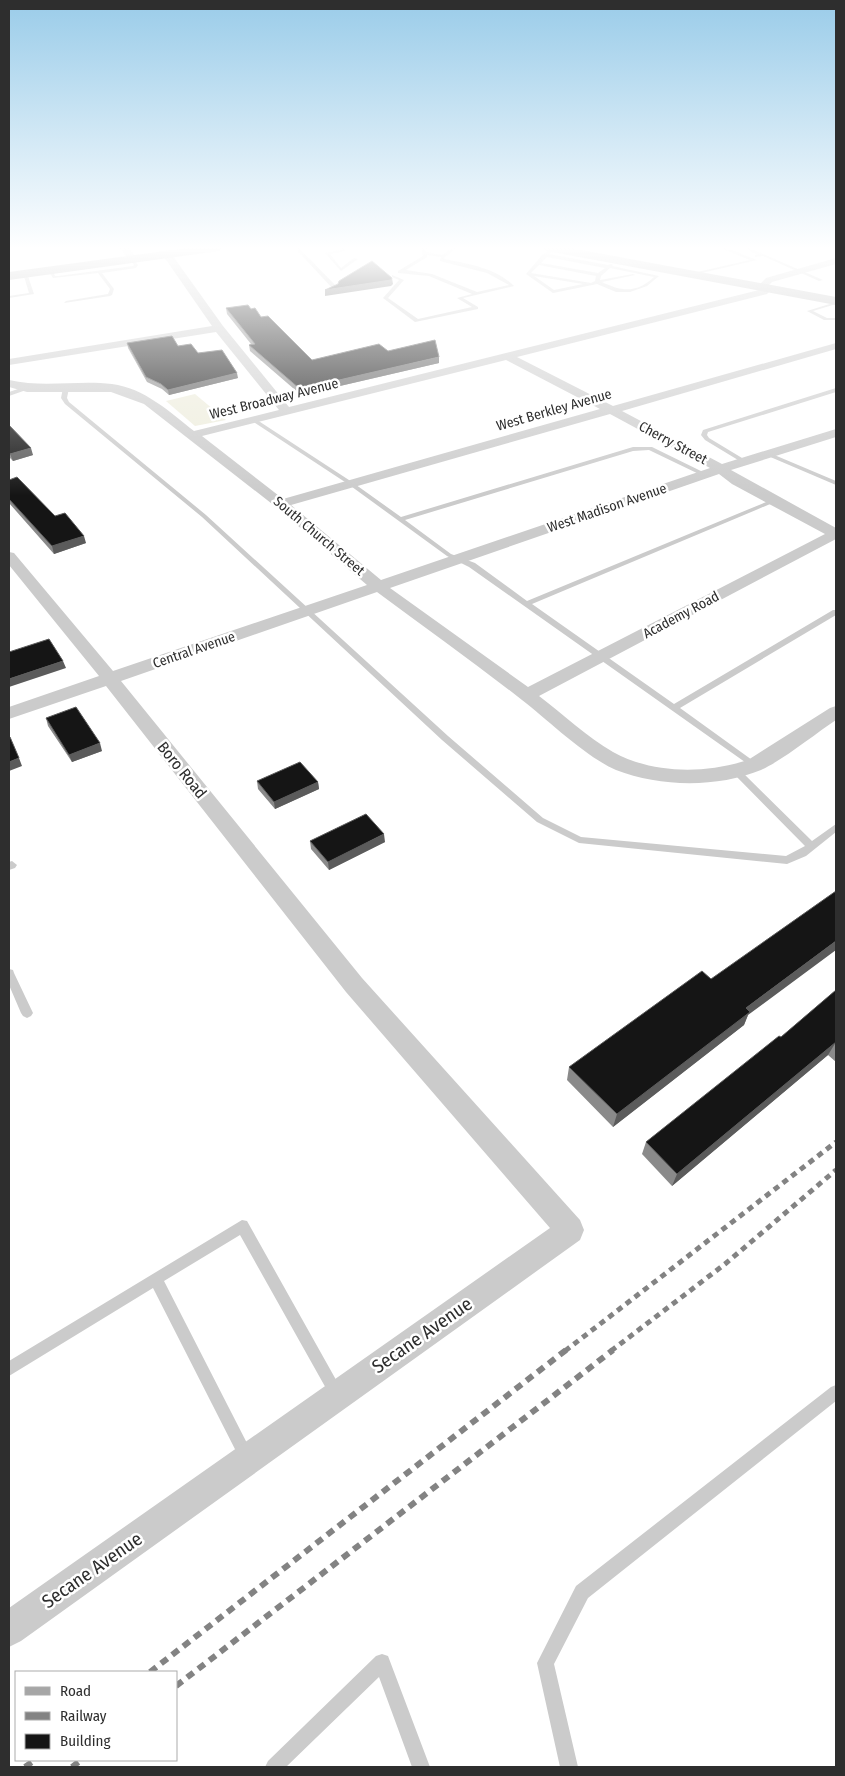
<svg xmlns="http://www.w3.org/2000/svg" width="845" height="1776" font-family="'Fira Sans Condensed',sans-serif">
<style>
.green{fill:#edecdb}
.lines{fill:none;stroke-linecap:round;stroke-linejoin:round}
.service{fill:#cbcbcb;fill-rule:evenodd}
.minor{fill:#cbcbcb;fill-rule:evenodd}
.secondary{fill:#b8b8b8;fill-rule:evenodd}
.primary{fill:#a6a6a6;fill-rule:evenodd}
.rail-far1{stroke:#838383;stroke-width:5;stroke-dasharray:6 5;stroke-linecap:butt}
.rail{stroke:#838383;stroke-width:6;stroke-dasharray:8 6;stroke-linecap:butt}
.wall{fill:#8a8a8a}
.shaded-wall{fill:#5b5b5b}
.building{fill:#151515;stroke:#5b5b5b}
.labels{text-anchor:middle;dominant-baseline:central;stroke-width:5;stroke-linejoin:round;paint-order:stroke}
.far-street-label{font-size:14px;fill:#2e2e2e;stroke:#fff}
.street-label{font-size:16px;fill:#2e2e2e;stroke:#fff}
.near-street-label{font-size:19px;fill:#2e2e2e;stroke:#fff}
</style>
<rect width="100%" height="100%" fill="#fff"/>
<path class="green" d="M195 394 226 420 195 426 166 401Z"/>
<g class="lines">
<path class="service" d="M294 247H298L337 287V289H333Z
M338 247H342L346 251 330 254 341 268 354 258 358 259 341 271 325 253 341 250Z
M424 247H429L425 250 426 252 442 255 454 247H459L445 257 444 259C469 264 496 268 514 286L463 298 478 307V309L415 322 383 298 399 280 392 277V275L404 280 388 298 418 319 472 307 457 298 472 294 429 276 398 273V271L423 256 421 249ZM427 255 441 257 440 261 487 273 509 285 477 292 432 274 406 270 427 257Z
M718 247H724L757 260 693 275V273L750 260Z
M742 247H747L823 280 819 281 763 256 755 257V255H758Z
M550 250 552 251 549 254 608 265 611 264 613 265 612 266 659 276 647 286 630 292H616L597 284 553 293 526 274 543 254ZM547 257 605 268 598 273 541 263ZM539 265 596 276 595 281 591 283 531 273ZM610 268 654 277C637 293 622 292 602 282L635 275 633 274 600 280 601 276ZM534 276 583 284 554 290Z
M131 257 138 265 136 268 102 273 114 289 112 295 110 296 64 303 66 301 108 294 110 289 98 273 53 278 48 270 52 269 55 276H58L133 266 134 265 129 258Z
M25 272 27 273 34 294 9 298V296L29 293 23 273Z
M836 302V304L813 311 827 318H836V320H824L807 311Z
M27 386 30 388 29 389 9 396V392Z
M66 386 69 388 67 398 69 402 206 515 448 736 543 818 581 837 786 856 805 846 733 773 732 771 736 768 739 769 812 841 836 824V832L806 856 787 864 579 843 537 822 442 740 202 517 65 404 61 398 63 388Z
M836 388V392L708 432 707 435 709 438 747 461V463H743L705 440 701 435 703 430Z
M254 418 352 482 401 517 633 447H652L707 474V476H703L649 450 633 451 405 520 451 554 475 563 527 601 771 500H775V502L532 604 674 704 833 610H836V615L680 708 759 765 758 767H752L469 567 447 556 348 484 252 421V419Z
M768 454H772L836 481V485L768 456Z
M12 861 17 865 15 868 9 870V862Z
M9 969 13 970 14 973 33 1013 31 1016 27 1018 23 1016 21 1013 9 985Z
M242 1220 247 1221 344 1394 342 1399 337 1401 332 1399 240 1235 164 1281 251 1451 254 1456 251 1461 246 1464 241 1461 153 1288 9 1376V1361Z
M836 1385V1401L588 1598 554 1664 578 1767H560L537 1663 576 1586 831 1387Z
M382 1654 388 1656 430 1767H412L379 1677 286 1767H265L268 1761 376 1656Z"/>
<path class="minor" d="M120 247H128L136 258 134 260H128Z
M560 247H579L563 252 558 249Z
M167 251 170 252 223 326 289 407 759 290 757 287 766 278 836 258V264L772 282 769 285 773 288 767 294 517 357 613 406 836 343V349L622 411 722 464 836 429V437L731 470 836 528V539L539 696C563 714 587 737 613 752 653 774 705 774 748 760L830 708 836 706V720C815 734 783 760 761 770 717 788 660 787 616 770 586 757 549 721 522 700 475 663 425 628 377 592L121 681 362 978 580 1220 584 1230 580 1240 21 1641 9 1647V1608L550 1228 346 992 106 686 9 719V707L99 676 9 565V552L14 553 113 671 367 585 276 507 144 404 111 392H27L9 387V380C43 388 78 380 112 384 144 388 170 412 194 431L279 410 216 332 9 365V359L212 326 162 254ZM506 360 600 409 283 499 202 436ZM610 414 710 468 381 580 291 505ZM719 474 732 484 825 534 528 687 390 588Z"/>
<path class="secondary" d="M541 247H565L836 297V305L547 251Z"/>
<path class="primary" d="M194 247H225L219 251 9 280V272Z"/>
<path class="rail-far1" d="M565 1351 836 1142
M611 1351 725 1264 836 1170"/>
<path class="rail" d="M150 1672 566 1350
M176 1686 613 1350
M25 1767 35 1760
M72 1767 81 1760"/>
</g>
<path class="wall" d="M226 308 251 309 261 317 312 360 439 363 301 395 250 351 249 345 251 344 227 314Z
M127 343 178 346 198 353 238 378 169 395 162 389 147 382 128 348Z
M9 425 33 455 13 461 9 457Z
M9 480 55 516 86 543 54 554 9 503Z
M46 718 102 751 72 762 48 726Z
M257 781 318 782 319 789 275 809 258 789Z
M310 841 385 842 329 870 311 849Z
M836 990V1062L828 1055 672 1186 642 1154 646 1142 781 1037Z
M748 1015 744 1025 613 1127 567 1080 569 1067Z"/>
<path class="shaded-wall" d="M392 278 393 284 391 286 325 296V290Z
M439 357V363L301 395 300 389Z
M237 373 238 378 169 395 168 390Z
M31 448 33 455 13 461 10 454Z
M84 536 86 543 54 554 52 546Z
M63 661 66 668 9 687V679Z
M100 743 102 751 72 762 69 755Z
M19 758 22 766 9 771V762Z
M318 782 319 789 275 809 274 802Z
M384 834 385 842 329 870 328 862Z
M836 941V950L748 1015 744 1025 613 1127 617 1114 746 1008Z
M836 1042 828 1055 672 1186 677 1174Z"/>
<path class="building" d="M372 261 392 278 391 280 325 290 338 284 339 281Z
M248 305 251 309 255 308 261 317 268 316 312 360 379 344 388 351 435 340 439 357 300 389 249 345 255 344 226 308Z
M172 336 178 346 191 344 198 353 222 350 237 373 168 390 161 384 146 377 127 343Z
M9 425 31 448 10 454 9 452Z
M17 477 55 516 65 513 84 536 52 546 9 499V480Z
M49 639 63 661 9 679V652Z
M76 707 100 743 69 755 46 718Z
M9 737H10L19 758 9 762Z
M300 762 318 782 274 802 257 781Z
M366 814 384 834 328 862 310 841Z
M836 891V941L746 1008 750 1012 617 1114 569 1067 702 971 711 979Z
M836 990V1043V1042L677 1174 646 1142 779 1036 781 1037Z"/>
<linearGradient id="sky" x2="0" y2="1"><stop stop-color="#9acce9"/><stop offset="0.5" stop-color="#fff"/><stop offset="1" stop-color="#fff" stop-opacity="0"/></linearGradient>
<rect width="845" height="496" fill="url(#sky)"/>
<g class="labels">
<g class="far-street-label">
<text transform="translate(274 399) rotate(-14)">West Broadway Avenue</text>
<text transform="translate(554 410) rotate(-16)">West Berkley Avenue</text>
<text transform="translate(673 443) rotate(28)">Cherry Street</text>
<text transform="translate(607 508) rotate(-19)">West Madison Avenue</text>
<text transform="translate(319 536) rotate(40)">South Church Street</text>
<text transform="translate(681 615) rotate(-28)">Academy Road</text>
<text transform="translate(194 650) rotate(-19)">Central Avenue</text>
</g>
<g class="street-label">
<text transform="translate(182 770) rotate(51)">Boro Road</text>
</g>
<g class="near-street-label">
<text transform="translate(422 1335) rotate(-35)">Secane Avenue</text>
<text transform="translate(92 1570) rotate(-35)">Secane Avenue</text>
</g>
</g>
<rect width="845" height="1776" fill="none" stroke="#2e2e2e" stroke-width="20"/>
<rect x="15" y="1671" width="162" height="90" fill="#ffffff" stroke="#ababab"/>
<rect x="25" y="1687" width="25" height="8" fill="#a6a6a6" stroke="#ababab"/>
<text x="60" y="1696" font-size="15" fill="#2e2e2e">Road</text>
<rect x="25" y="1712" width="25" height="8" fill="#838383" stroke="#ababab"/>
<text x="60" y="1721" font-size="15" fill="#2e2e2e">Railway</text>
<rect x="25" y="1734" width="25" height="15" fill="#151515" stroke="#ababab"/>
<text x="60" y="1746" font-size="15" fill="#2e2e2e">Building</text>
</svg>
